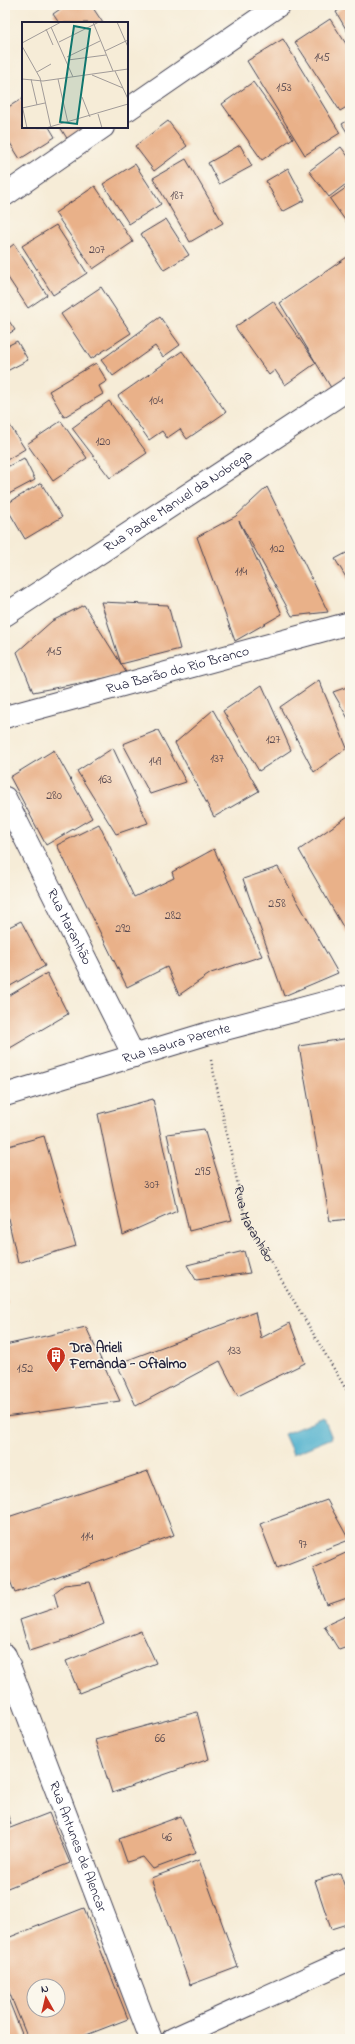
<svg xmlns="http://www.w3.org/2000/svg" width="355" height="2044" font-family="'Indie Flower',sans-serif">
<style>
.water{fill:#4fb1ce;stroke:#386a84}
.building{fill:#e9b189;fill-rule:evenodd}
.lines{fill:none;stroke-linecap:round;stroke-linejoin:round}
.minor-casing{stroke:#424052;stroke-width:24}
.path{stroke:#424052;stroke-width:2.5;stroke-dasharray:1 3;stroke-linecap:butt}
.minor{stroke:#fff;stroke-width:22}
.labels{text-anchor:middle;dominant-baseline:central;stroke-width:3;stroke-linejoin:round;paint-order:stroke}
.number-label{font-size:12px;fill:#54464e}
.street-label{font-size:14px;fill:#22223b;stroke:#fbf7ec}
.poi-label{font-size:14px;font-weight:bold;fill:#22223b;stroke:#fbf7ec;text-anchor:start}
.inset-road{fill:none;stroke:#a19b99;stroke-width:1}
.view{fill:#0f766e;fill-opacity:0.15;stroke:#0f766e;stroke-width:2}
.inset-edge{fill:none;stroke:#22223b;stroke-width:2}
</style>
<rect width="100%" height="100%" fill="#fbf7ec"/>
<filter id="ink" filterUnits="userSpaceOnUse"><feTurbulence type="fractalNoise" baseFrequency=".025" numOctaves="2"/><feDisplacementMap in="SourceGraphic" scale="8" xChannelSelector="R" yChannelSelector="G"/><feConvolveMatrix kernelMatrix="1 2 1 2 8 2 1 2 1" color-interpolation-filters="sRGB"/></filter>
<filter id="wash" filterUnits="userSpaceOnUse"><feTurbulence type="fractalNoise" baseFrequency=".012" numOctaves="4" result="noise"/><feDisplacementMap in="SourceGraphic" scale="16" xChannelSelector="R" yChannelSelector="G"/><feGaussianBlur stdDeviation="0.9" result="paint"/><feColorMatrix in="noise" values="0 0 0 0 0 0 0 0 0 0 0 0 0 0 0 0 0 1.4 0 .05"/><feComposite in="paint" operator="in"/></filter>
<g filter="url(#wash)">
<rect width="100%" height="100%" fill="#f6ecd7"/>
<path class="water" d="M324 1418 332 1438 293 1454 284 1434Z"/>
<g id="blocks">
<path class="building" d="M66 5H91L103 23H59L53 14Z
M346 5H350V36L336 12Z
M330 19 350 50V105L340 111 295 42Z
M283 39 340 133 305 155 247 61Z
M253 82 293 138 262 160 222 104Z
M23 98V127H49L55 137 20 159 5 135V109Z
M350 119V137L342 124Z
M168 121 187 146 154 171 135 146Z
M60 127H90L68 140Z
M240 145 252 166 219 184 208 163Z
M341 147 350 159V181L329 197 309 171Z
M5 156 9 163 5 166Z
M186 159 223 223 190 242 153 178Z
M135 164 161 204 129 224 103 184Z
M288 168 305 200 282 212 266 181Z
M350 185V221L347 223 330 199Z
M95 186 133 242 93 269 55 213Z
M166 219 189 255 164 270 141 234Z
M56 225 87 273 53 295 22 246Z
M14 244 47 295 28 308 5 273V251Z
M350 255V379L333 391 280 303Z
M101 287 131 333 91 359 61 314Z
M273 301 316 363 285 385 275 370 269 375 235 327Z
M5 315 15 330 5 336Z
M160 317 180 345 163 357 155 346 113 376 101 360Z
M17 341 28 360 5 372V347Z
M182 351 226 412 187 439 180 429 167 438 162 431 149 440 118 396Z
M96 363 107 381 99 386 103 394 64 417 49 391Z
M109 401 147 453 110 478 72 428Z
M7 421 25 449 5 461V422Z
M61 421 87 458 53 481 27 444Z
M24 458 35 480 5 496V468Z
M41 483 62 517 25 539 5 505Z
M267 487 328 612 292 616 239 521 282 614 235 641 197 537 236 516Z
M350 551V584L335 559Z
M101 602 168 605 180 649 121 664 127 674 33 692 17 652 52 621 84 605 121 664Z
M319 680 347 748 314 772 280 707Z
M262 685 291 750 259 771 223 711Z
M350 686V722L333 692Z
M213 710 259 791 214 817 175 743Z
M158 730 186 782 150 794 123 744Z
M113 748 148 823 116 834 77 771Z
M54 750 92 818 46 845 10 777Z
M348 816 350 819V939L299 850Z
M99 824 134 897 174 878 172 872 214 849 262 956 211 973 179 995 167 967 127 987 57 845Z
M278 867 338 973 284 996 243 879Z
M21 921 45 966 5 989V929Z
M47 973 68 1014 5 1051V998Z
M350 1038V1219L330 1221 299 1046Z
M153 1099 177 1211 123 1235 98 1114Z
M204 1129 232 1220 189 1231 167 1134Z
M44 1136 76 1246 18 1263 5 1205V1147Z
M244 1251 250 1273 196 1280 187 1265Z
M5 1294 8 1303 5 1304Z
M255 1312 261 1338 290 1323 305 1363 238 1396 220 1361 136 1406 117 1364Z
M86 1327 120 1401 5 1417V1345Z
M148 1471 174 1535 15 1593 5 1569V1518Z
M327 1500 349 1540 277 1568 260 1524Z
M350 1551V1597L327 1605 313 1568Z
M90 1582 104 1624 70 1638 29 1651 20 1620 58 1607 54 1593 64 1585Z
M350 1614V1646L339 1650 324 1626Z
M141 1631 156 1663 79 1693 66 1661Z
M197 1712 209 1759 112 1793 95 1740Z
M5 1808 11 1824 5 1827Z
M49 1813 70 1863 5 1889V1830Z
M181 1816 196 1853 153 1869 143 1857 127 1862 119 1839Z
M199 1860 238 1967 190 1985 151 1878Z
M340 1873 350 1901V1923L331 1929 315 1881Z
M84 1908 128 2019 76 2039H28L5 1982V1939ZM34 1986H58V2010H34Z
M5 1991 24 2039H5Z
M350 2034V2039H338Z"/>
</g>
</g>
<g filter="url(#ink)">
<use href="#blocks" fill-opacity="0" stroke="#424052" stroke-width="1"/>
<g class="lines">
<defs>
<g id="minor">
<path d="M127 110 279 5"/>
<path d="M5 195 103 127"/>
<path id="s2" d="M5 615 350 388"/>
<path id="s3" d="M5 717 350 623"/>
<path id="s4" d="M5 798 134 1056"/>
<path id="s5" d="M5 1095 206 1034 350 996"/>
<path id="s6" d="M5 1655 151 2039"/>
<path d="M173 2039 350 1959"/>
</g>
</defs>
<use href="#minor" class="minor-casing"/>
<path class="path" id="s1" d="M211 1060 245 1218 350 1396"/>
<use href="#minor" class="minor"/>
</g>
</g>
<defs>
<symbol id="building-pin" viewBox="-11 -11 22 30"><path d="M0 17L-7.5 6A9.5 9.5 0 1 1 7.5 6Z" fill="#c8321e" stroke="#fbf7ec"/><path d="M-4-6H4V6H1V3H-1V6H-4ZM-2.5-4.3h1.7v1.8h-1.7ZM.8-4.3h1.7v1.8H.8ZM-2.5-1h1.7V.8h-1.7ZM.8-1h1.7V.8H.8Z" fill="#fff"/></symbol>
</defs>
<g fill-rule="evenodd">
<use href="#building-pin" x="45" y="1345" width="22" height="30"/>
</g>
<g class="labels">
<g class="number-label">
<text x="322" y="58">145</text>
<text x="284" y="88">153</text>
<text x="177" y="196">187</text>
<text x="97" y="250">207</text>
<text x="156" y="401">104</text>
<text x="103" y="442">120</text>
<text x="277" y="549">102</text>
<text x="241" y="572">114</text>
<text x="54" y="652">145</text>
<text x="273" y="740">127</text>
<text x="217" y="759">137</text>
<text x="155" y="762">149</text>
<text x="105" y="780">163</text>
<text x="54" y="796">280</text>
<text x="277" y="904">258</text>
<text x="173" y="916">282</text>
<text x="123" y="929">292</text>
<text x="203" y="1172">295</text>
<text x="152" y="1185">307</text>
<text x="234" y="1351">133</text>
<text x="25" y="1369">152</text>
<text x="87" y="1537">114</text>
<text x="303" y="1545">97</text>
<text x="160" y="1739">66</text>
<text x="167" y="1838">46</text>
</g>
<g class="street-label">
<text stroke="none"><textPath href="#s2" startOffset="207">Rua Padre Manuel da Nobrega</textPath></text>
<text stroke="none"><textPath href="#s3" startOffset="179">Rua Barão do Rio Branco</textPath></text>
<text stroke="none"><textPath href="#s4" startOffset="144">Rua Maranhão</textPath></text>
<text stroke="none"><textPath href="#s5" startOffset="179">Rua Isaura Parente</textPath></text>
<text stroke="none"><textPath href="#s1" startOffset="170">Rua Maranhão</textPath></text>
<text stroke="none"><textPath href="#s6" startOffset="205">Rua Antunes de Alencar</textPath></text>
</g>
<g class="poi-label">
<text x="70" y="1348">Dra Arieli<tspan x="70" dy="16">Fernanda - Oftalmo</tspan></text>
</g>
</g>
<g transform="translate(22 22)">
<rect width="106" height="106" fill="#f6ecd7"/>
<path class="inset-road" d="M71 0 91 49M95 0 106 25M29 5 51 55M24 7 31 23M37 20 77 0M0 21 39 0M0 24 18 56 29 106M83 29 106 18M45 35 78 19M46 38 84 33M93 49 106 77M15 50 29 42M70 53 101 66M0 57 21 59 106 47M9 57 15 83M36 57 46 101M60 75 68 95M0 83 5 106M0 86 23 81M76 92 80 106M24 106 106 82"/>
<path class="view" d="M52 4 68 7 55 102 38 100Z"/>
<rect width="106" height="106" class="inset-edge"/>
</g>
<rect width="355" height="2044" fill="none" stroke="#fbf7ec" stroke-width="20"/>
<g transform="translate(46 1998) rotate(352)"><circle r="19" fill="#fbf7ec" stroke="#a4a2a5"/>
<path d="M0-3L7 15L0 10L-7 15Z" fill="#c8321e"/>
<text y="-6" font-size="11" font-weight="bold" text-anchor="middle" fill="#22223b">N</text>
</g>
</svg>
